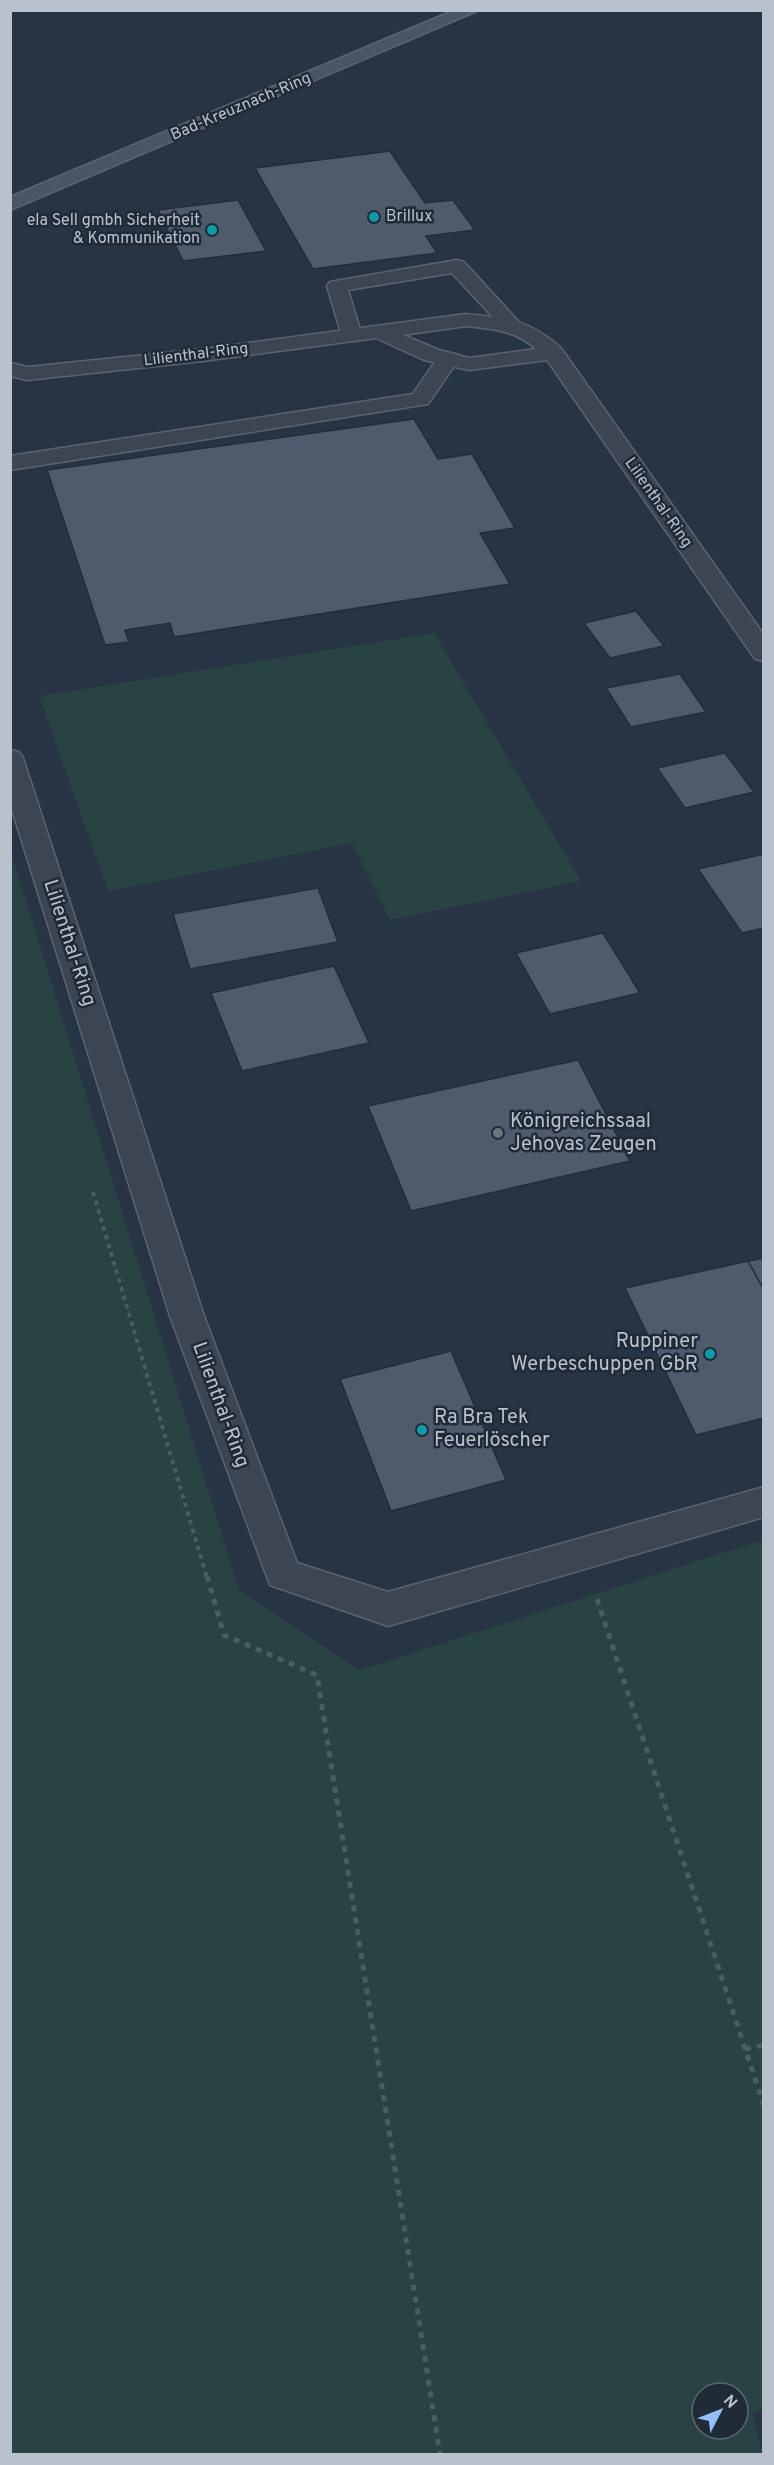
<svg xmlns="http://www.w3.org/2000/svg" width="774" height="2465" font-family="Overpass,sans-serif">
<style>
.green{fill:#294244;fill-rule:evenodd}
.building{fill:#4e5b6c;stroke:#222d3a;stroke-width:1.5}
.lines{fill:none;stroke-linecap:round;stroke-linejoin:round}
.lane-casing{stroke:#5a6470;stroke-width:3}
.street-casing{stroke:#5a6470;stroke-width:3}
.secondary-casing{stroke:#5a6470;stroke-width:3}
.path-far1{stroke:#485e60;stroke-width:4;stroke-dasharray:4.5 4.5;stroke-linecap:butt}
.path{stroke:#485e60;stroke-width:5;stroke-dasharray:6 6;stroke-linecap:butt}
.lane{fill:#3c4653;fill-rule:evenodd}
.street{fill:#3c4653;fill-rule:evenodd}
.secondary{fill:#4a5566;fill-rule:evenodd}
.culture-dot{fill:#0f9aa8;stroke:#202b38;stroke-width:2}
.worship-dot{fill:#6b7280;stroke:#202b38;stroke-width:2}
.labels{text-anchor:middle;dominant-baseline:central;stroke-width:5;stroke-linejoin:round;paint-order:stroke}
.far-street-label{font-size:16px;fill:#b9c1cc;stroke:#202b38}
.far-poi-label{font-size:16px;fill:#b9c1cc;stroke:#202b38;text-anchor:start}
.street-label{font-size:20px;fill:#b9c1cc;stroke:#202b38}
.poi-label{font-size:20px;fill:#b9c1cc;stroke:#202b38;text-anchor:start}
</style>
<rect width="100%" height="100%" fill="#273443"/>
<path class="green" d="M434 633 581 881 390 920 352 843 108 891 39 696Z
M10 849 239 1590 360 1670 763 1540 764 2409 752 2413 763 2454H11ZM702 2393H738V2429H702Z"/>
<path class="building" d="M390 151 425 203 453 200 475 230 426 236 437 253 313 269 255 168Z
M238 200 266 251 183 261 158 210Z
M414 419 438 459 472 454 515 528 480 533 510 584 174 637 170 623 125 630 129 642 105 645 47 470Z
M636 611 664 646 610 658 584 623Z
M680 674 706 712 631 727 606 688Z
M725 753 754 792 685 808 657 768Z
M764 854V928L742 933 698 869Z
M318 888 338 942 190 969 173 914Z
M603 933 640 993 550 1014 516 953Z
M334 966 369 1043 242 1071 211 993Z
M578 1060 630 1161 411 1211 368 1106Z
M764 1258V1290L748 1261Z
M748 1261 764 1290V1418L696 1435 625 1288Z
M451 1351 506 1480 391 1511 340 1379Z"/>
<g class="lines">
<defs>
<path id="lane" d="M457 260 464 262 517 320 520 324 517 328H503L452 273 348 290 362 336 359 340H345L342 336 327 286 330 282Z
M448 353 456 354 459 359 428 404 10 470V456L413 394 440 354Z"/>
<path id="street" d="M466 314C508 318 528 319 561 348L764 635V661L755 659 547 360 469 370 424 360 376 338 203 361 27 380 10 376V363L28 367 203 349ZM466 326C493 329 515 330 536 349L469 358 439 350 403 335Z
M10 750 19 752 23 758 204 1316 297 1563 388 1592 764 1487V1517L388 1626 270 1585 170 1316 10 803Z"/>
<path id="secondary" d="M455 10H479L10 210V197Z"/>
</defs>
<use href="#lane" class="lane-casing"/>
<use href="#street" class="street-casing"/>
<use href="#secondary" class="secondary-casing"/>
<path class="path-far1" d="M93 1192 207 1578"/>
<path class="path" d="M207 1576 224 1635 317 1675 440 2454
M597 1599 764 2106
M745 2049 764 2045"/>
<use href="#lane" class="lane"/>
<use href="#street" class="street"/>
<use href="#secondary" class="secondary"/>
</g>
<g class="culture-dot">
<circle cx="374" cy="217" r="6"/>
<circle cx="212" cy="230" r="6"/>
<circle cx="710" cy="1354" r="6"/>
<circle cx="422" cy="1430" r="6"/>
</g>
<circle class="worship-dot" cx="498" cy="1133" r="6"/>
<g class="labels">
<g class="far-street-label">
<text transform="translate(241 107) rotate(-23)">Bad-Kreuznach-Ring</text>
<text transform="translate(196 355) rotate(-7)">Lilienthal-Ring</text>
<text transform="translate(658 503) rotate(55)">Lilienthal-Ring</text>
</g>
<g class="far-poi-label">
<text x="386" y="217">Brillux</text>
<text x="200" y="221" text-anchor="end">ela Sell gmbh Sicherheit<tspan x="200" dy="18">&amp; Kommunikation</tspan></text>
</g>
<g class="street-label">
<text transform="translate(69 943) rotate(72)">Lilienthal-Ring</text>
<text transform="translate(220 1405) rotate(70)">Lilienthal-Ring</text>
</g>
<g class="poi-label">
<text x="510" y="1122">Königreichssaal<tspan x="510" dy="23">Jehovas Zeugen</tspan></text>
<text x="698" y="1342" text-anchor="end">Ruppiner<tspan x="698" dy="23">Werbeschuppen GbR</tspan></text>
<text x="434" y="1418">Ra Bra Tek<tspan x="434" dy="23">Feuerlöscher</tspan></text>
</g>
</g>
<rect width="774" height="2465" fill="none" stroke="#b9c1cc" stroke-width="24"/>
<g transform="translate(720 2411) rotate(48)"><circle r="28" fill="#202b38" stroke="#5d6773" stroke-width="1.5"/>
<path d="M0-4.5L10 22L0 15L-10 22Z" fill="#93bdf8"/>
<text y="-9" font-size="16" font-weight="bold" text-anchor="middle" fill="#b9c1cc">N</text>
</g>
</svg>
